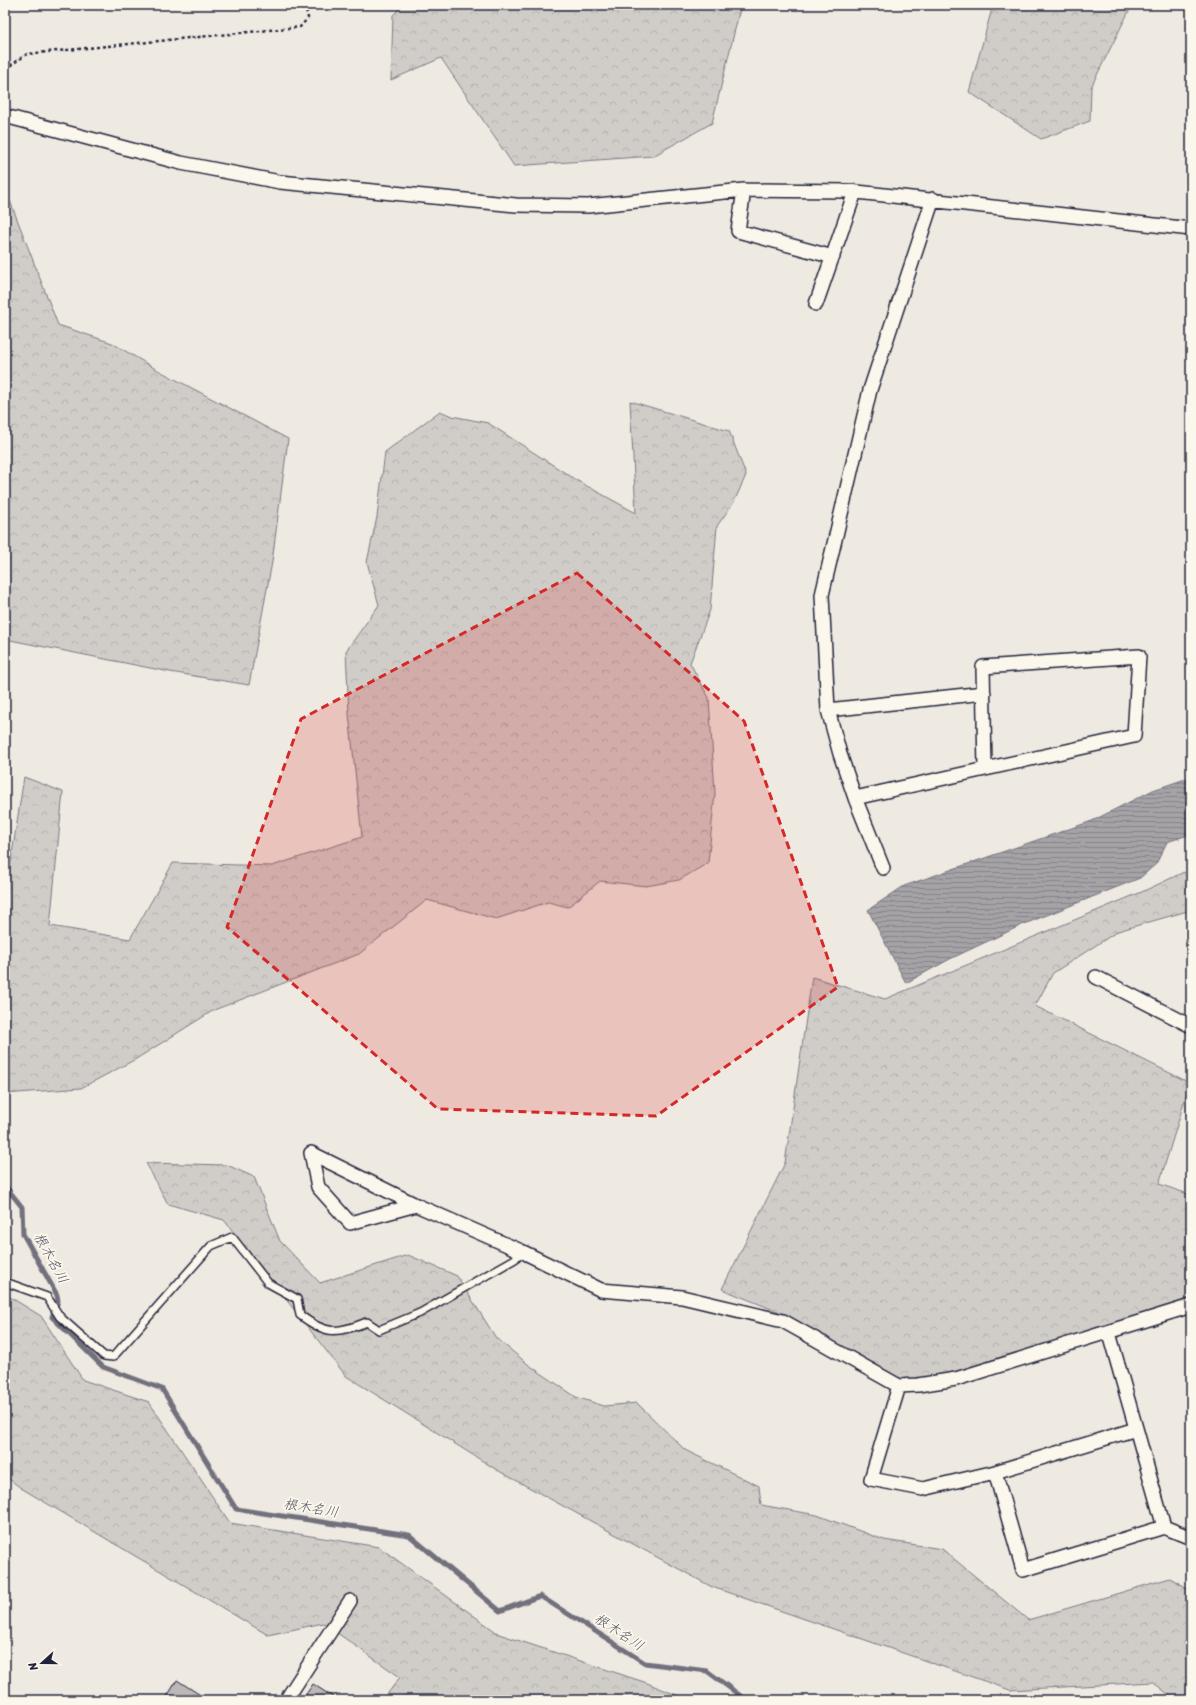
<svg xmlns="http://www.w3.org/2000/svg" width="1196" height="1705" font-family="Sriracha,'Klee One',sans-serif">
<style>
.forest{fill:url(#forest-crowns);stroke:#797882}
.water{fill:url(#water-rules);stroke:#716f7c}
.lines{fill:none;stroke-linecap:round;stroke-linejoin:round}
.stream{stroke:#716f7c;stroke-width:5}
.building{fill:#bcb8b8;stroke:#22223b}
.lane-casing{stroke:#22223b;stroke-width:10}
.street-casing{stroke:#22223b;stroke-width:16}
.path{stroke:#22223b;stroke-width:2.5;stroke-dasharray:3 3;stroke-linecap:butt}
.lane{stroke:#fbf7ec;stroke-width:7}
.street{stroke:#fbf7ec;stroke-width:13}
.marked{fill:#d62828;fill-opacity:0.2;stroke:#d62828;stroke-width:3;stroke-dasharray:8 5;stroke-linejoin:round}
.labels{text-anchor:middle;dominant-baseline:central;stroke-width:3.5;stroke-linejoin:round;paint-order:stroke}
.water-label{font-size:14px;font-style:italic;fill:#575666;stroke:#fbf7ec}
</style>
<defs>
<pattern id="forest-crowns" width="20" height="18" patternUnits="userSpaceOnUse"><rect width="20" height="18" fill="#d0cdc9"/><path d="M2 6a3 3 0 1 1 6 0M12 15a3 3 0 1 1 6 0" fill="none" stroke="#b2b0ae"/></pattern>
<pattern id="water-rules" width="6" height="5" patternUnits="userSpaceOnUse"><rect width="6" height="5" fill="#a6a3a7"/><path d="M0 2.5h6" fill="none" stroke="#878489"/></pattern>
</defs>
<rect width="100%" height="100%" fill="#eeeae2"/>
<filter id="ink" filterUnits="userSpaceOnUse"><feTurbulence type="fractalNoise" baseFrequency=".025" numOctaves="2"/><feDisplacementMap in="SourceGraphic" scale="8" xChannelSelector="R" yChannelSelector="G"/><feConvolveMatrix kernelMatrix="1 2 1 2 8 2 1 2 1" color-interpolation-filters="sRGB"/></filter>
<g filter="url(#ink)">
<path class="forest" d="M403 5H741L712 123 653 156 514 166 441 58 391 80 393 15Z
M993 5H1132L1091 87 1090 121 1041 139 969 92Z
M5 188 58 325 112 343 154 368 288 439 272 562 249 685 170 672 5 639Z
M630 401 729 431 746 475 734 502 717 526 710 610 690 663 709 698 715 793 708 863 679 880 646 886 600 881 568 907 548 902 496 919 427 900 359 954 214 1010 136 1059 81 1088 5 1094V922L7 886 24 777 63 792 50 926 130 939 173 863 272 866 362 837 349 714 346 651 379 605 367 562 377 517 385 452 440 411 452 416 488 423 576 480 636 513Z
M1184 872 1191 884V910L1118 931 1053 973 1035 1006 1190 1083 1159 1184 1191 1195V1298L955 1373 910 1381 899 1380 784 1314 722 1289 785 1163 812 977 885 999 1144 891Z
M146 1163 227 1165 254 1177 280 1241 320 1283 408 1255 457 1276 496 1338 529 1365 576 1397 604 1406 637 1403 685 1450 759 1486 761 1505 817 1515 884 1540 942 1549 1028 1620 1170 1578 1191 1590V1700H1175L1153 1682 1010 1690 712 1587 497 1470 346 1376 224 1220 168 1204Z
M5 1294 41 1316 83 1380 149 1402 230 1523 379 1547 499 1634 647 1683 689 1700H383L400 1677 323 1623 268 1635 21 1488 5 1476Z"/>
<path class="water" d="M1191 777V834L1167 842 1156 864 1140 878 1022 925 950 959 906 983 868 910 904 886 1092 821 1153 790Z"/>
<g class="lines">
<path class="stream" d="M5 1183 6 1187 22 1207 23 1234 57 1295 58 1301 52 1317 103 1367 162 1389 236 1509 409 1535 500 1611 540 1596 645 1663 707 1671 746 1700"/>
</g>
<path class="building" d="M177 1680 208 1700H165Z
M313 1684 333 1697 331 1700H302Z"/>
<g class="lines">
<defs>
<path id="lane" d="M5 1282 47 1297 60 1317 104 1356 113 1357 211 1246 232 1237 268 1283 297 1299 300 1315C326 1335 337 1334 367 1322L379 1330 420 1313 515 1259 521 1251"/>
<path id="street" d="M5 116 181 163 280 182 516 205 588 206 744 190 848 191 1191 229
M744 190 738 231 833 257
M816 304 855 192
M828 710 984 693
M855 798 1134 736 1139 656 983 667 985 769
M883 868 855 798 840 754 828 710 822 595 870 390 933 199
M1096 977 1191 1026
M311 1153 416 1205 350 1223 318 1187Z
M416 1205 521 1251 601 1290 682 1297 783 1321 899 1386 918 1385 956 1379 1191 1306
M1109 1333 1164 1527
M899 1386 871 1479 923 1489 995 1472 1136 1429
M995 1472 1023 1570 1164 1527 1191 1538
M286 1700 350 1601"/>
</defs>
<use href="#lane" class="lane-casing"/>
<use href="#street" class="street-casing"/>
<path class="path" d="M5 69 27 54 300 27 308 18 305 5"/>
<use href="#lane" class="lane"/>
<use href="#street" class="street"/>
</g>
</g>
<path class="marked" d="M577 573 744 721 838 987 656 1116 438 1109 227 927 301 719Z"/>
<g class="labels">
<g class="water-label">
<text transform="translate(51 1258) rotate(61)">根木名川</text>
<text transform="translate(311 1508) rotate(9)">根木名川</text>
<text transform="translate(619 1632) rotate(33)">根木名川</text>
</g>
</g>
<rect width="1196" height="1705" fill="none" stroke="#fbf7ec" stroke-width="20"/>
<rect x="10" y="10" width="1176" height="1685" fill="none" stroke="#22223b" stroke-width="1.5" filter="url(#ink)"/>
<g transform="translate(42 1663) rotate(249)" stroke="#fbf7ec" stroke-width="3" paint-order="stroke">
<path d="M0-3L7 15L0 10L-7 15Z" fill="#22223b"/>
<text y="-6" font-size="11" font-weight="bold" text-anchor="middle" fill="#22223b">N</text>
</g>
</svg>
